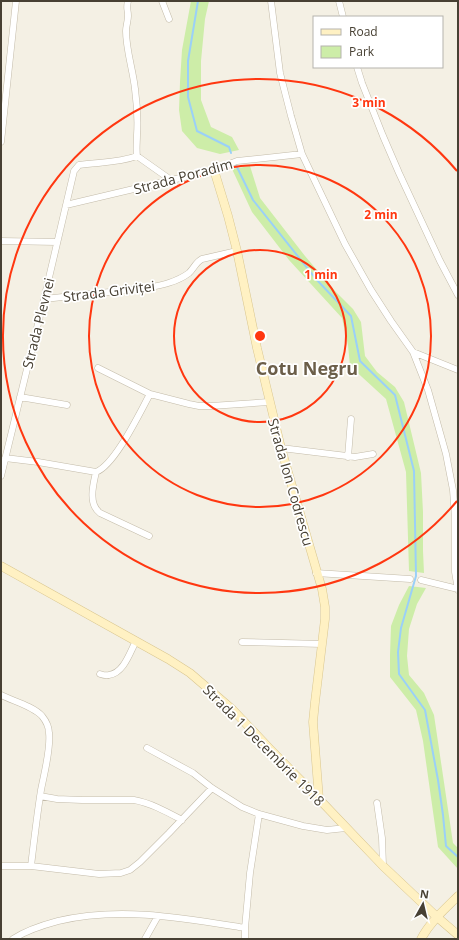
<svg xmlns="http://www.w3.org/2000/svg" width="459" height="940" font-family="'Open Sans',sans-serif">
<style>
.green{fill:#cdeda8}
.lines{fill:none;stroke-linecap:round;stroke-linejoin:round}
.stream{stroke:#9ad0f8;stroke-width:2}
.street-casing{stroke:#c3bba9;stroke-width:7}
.secondary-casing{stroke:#d9c68f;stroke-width:9}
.street{stroke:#fff;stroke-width:6}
.secondary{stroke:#fff1c3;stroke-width:8}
.ring{fill:none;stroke:#ff3710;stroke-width:2}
.labels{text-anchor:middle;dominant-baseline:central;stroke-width:3.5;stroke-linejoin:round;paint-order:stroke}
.street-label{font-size:14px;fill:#474033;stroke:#fff}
.district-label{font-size:18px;font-weight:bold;fill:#6b5e49;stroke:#fff}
.centre{fill:#ff3710;stroke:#fff;stroke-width:2}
.ring-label{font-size:12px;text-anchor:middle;font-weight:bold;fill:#ff3710;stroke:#fff;stroke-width:3.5;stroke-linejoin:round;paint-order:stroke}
</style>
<rect width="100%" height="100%" fill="#f4f0e4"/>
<path class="green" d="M191 1H209L205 19 201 61V100L211 127 232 137 239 150 220 154 197 148 182 131 179 110 180 82 182 50Z
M250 166 260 198 305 256 335 291 353 309 361 322 365 356 377 372 395 387 404 402 421 473 423 512V551L424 573 409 571 406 472 386 399 350 366 348 345 342 318 289 260 252 212 232 169Z
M409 586 426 588 417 604 409 629 407 656 409 675 424 693 434 715 453 843 458 848V869L438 847 423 741 416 710 390 677V655L391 626 399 605Z"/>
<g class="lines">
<path class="stream" d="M198 1 188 61V97L197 131 229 147 231 153
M236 165 253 200 316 279 351 316 360 361 395 395 414 471 416 576 401 628 398 652 399 674 425 710 438 780 443 815 446 846 458 857"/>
<defs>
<path id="street" d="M128 1C126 9 128 9 128 16 128 21 126 26 126 31 126 50 133 70 135 89 137 104 138 120 137 135 137 142 136 149 137 156L171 180
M162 1 169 19
M271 1 280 73 291 116 302 154 345 244 371 290 391 321 413 352 428 390 446 454 453 490 455 517V572L458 590
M339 1 343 17
M357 67 362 83 383 136 399 173 440 261 458 295
M1 142 16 1
M66 205 214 170 237 161 302 154
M1 241 57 242
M44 299 147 288C162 285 177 282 189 273 194 268 196 262 202 259L237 251
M413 352 458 370
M98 368 150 394 189 404 199 406H211L269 402
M20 397 67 405
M281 448 355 457 373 454
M348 457 351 419
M5 458 38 462 96 472C115 465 140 412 150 394
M96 472C93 485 88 504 100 513L149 536
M1 476 44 299 74 171 79 165C99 162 118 163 137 156
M316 573 410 579
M421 580 458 589
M242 642 322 644
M100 674C103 675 106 676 109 675 124 673 130 652 136 641
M1 695C13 701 33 706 42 716 46 721 49 727 49 733 51 749 44 774 41 790 37 815 34 841 31 866
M147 748 193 773 212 788 242 807 259 814 303 826 327 830 346 828
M40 796 57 799 82 800H134C151 803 167 812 182 820
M377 803 382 838 383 866
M1 866H31L99 874 121 873 130 870 140 862 169 833 212 788
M13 939C27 930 43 925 58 921 120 906 183 918 245 928
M145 939 158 916
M245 939V928L250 873 259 814"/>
<path id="secondary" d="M214 170 228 216 237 251 257 348 281 448 322 589 325 607V619L315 702 313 722 319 799
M1 566 168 659 190 673 233 710 270 749 319 799 383 866 437 917 458 935
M421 939C430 922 445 909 458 896"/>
</defs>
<use href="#street" class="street-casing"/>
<use href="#secondary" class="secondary-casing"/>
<use href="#street" class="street"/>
<use href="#secondary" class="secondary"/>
</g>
<g class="ring">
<circle cx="260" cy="336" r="86"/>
<circle cx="260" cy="336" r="171"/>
<path d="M457 501A257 257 0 1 1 457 171"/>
</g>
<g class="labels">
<g class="street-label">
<text transform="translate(183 176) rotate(-15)">Strada Poradim</text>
<text transform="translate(109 291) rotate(-7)">Strada Griviței</text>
<text transform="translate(38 323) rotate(-76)">Strada Plevnei</text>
<text transform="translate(291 482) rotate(74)">Strada Ion Codrescu</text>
<text transform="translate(264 745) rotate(45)">Strada 1 Decembrie 1918</text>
</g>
<g class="district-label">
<text x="307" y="368">Cotu Negru</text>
</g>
</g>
<circle cx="260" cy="336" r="6" class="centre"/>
<g class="ring-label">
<text x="369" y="107">3 min</text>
<text x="381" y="219">2 min</text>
<text x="321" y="279">1 min</text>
</g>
<rect width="459" height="940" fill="none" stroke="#474033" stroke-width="4"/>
<rect x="313" y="16" width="130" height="52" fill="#ffffff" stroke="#b5b3ad"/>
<rect x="321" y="29" width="20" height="6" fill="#fff1c3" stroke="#b5b3ad"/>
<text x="349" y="36" font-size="12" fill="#474033">Road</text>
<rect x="321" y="46" width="20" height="12" fill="#cdeda8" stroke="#b5b3ad"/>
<text x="349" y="56" font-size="12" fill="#474033">Park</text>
<g transform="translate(423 904) rotate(8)" stroke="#ffffff" stroke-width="3" paint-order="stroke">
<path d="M0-3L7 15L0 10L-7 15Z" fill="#474033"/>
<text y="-6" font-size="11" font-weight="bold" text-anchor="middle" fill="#474033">N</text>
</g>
</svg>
